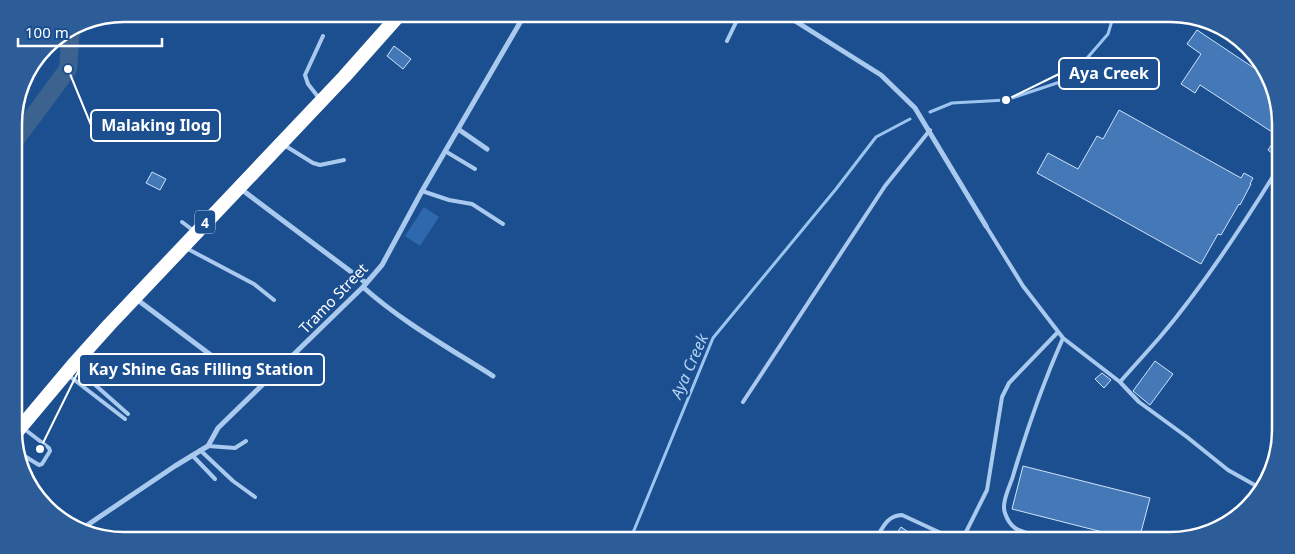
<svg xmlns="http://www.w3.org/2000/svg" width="1295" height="554" font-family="'Noto Sans',sans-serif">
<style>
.green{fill:#2e69ad}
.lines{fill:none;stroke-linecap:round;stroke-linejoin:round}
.stream{stroke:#9cc4f0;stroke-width:3}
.river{stroke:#3c6290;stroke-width:18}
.building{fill:#4478b7;stroke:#cfe3fa}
.lane{stroke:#a9c9ee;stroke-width:4}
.street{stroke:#a9c9ee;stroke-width:5}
.highway{stroke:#fff;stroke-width:14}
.labels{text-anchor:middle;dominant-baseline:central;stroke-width:5;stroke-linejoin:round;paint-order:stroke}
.shield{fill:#1b4f8f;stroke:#bbcadd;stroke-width:1}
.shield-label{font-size:14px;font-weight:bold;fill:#fff}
.street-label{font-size:15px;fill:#fff;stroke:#1b4f8f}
.water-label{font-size:16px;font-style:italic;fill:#b5d3f5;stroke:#1b4f8f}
.rim{fill:none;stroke:#fff;stroke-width:2.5}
.leader{fill:none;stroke:#fff;stroke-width:2}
.callout-dot{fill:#fff;stroke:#1b4f8f;stroke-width:2}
.callout{fill:#1b4f8f;stroke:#fff;stroke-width:2}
.callout-label{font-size:16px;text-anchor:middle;font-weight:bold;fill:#fff}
</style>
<rect width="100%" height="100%" fill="#1b4f8f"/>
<path class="green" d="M424 207 439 217 420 246 405 236Z"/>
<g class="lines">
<path class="stream" d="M930 112 952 103 1006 100 1069 79 1108 34 1114 14
M630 540 713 338 836 189 876 137 910 119"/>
<path class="river" d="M14 142 68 69 71 29"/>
</g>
<path class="building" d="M1197 30 1266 76 1280 110V120L1272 132 1200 85 1195 93 1181 84 1201 54 1187 44Z
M394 46 411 59 403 69 387 56Z
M1119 110 1241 178 1244 173 1253 178 1250 184H1251L1240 205 1239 204 1221 235 1218 234 1201 264 1037 173 1048 153 1078 169 1097 136 1103 139Z
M1272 144 1279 149 1274 155 1268 150Z
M152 172 166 179 160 190 146 183Z
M1155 361 1173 374 1150 405 1133 391Z
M1102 373 1111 380 1104 388 1095 379Z
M1023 466 1150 498 1139 540H1134L1012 509Z
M901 527 920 540H892Z"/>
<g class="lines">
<path class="lane" d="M727 41 740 14
M319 98 308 84 305 75 323 36
M284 145 313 163 320 165 344 160
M445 151 475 169
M422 191 449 200 472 204 503 224
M182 222 194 231
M986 226 1023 286 1063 338 1120 382 1139 402 1187 437 1228 470 1260 488
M186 248 254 284 274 300
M76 368 128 414
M68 375 125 419
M1120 382C1133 367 1147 352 1160 337 1205 284 1244 224 1280 165
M743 402 885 186 930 130
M208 446 235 448 246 441
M200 450 233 481 255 497
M18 452 39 465 42 464 50 451 49 448 23 428
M192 455 215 479
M1037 536C1021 531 1011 531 1005 513 1001 503 1010 486 1013 476 1027 429 1043 383 1063 338
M875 540C883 528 886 516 902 515L956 540
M962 540 987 490 1002 397 1009 383 1058 332"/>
<path class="street" d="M784 14 881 75 915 108 986 226
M458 129 487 149
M241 189 366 283
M363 287C402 322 449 348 493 376
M135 298 236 374
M80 530 175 466 208 446 218 428 363 287 382 265 422 191 525 14"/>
<path class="highway" d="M15 434 73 365 109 325 344 77 400 14"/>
</g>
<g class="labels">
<rect class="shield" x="195" y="210.5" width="20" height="23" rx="4"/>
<g class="shield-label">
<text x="205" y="222">4</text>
</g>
<g class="street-label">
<text transform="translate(333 298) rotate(-46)">Tramo Street</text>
</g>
<g class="water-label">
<text transform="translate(689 366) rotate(-66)">Aya Creek</text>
</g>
</g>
<path d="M0 0H1295V554H0ZM124 22H1170A102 102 0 0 1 1272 124V430A102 102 0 0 1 1170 532H124A102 102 0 0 1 22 430V124A102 102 0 0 1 124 22Z" fill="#2d5d98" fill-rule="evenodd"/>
<path class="rim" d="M124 22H1170A102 102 0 0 1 1272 124V430A102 102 0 0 1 1170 532H124A102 102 0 0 1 22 430V124A102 102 0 0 1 124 22Z"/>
<path class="leader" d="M1006 100L1059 74M68 69L91 125M40 449L79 370"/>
<g class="callout-dot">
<circle cx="1006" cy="100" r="5"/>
<circle cx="68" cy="69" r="5"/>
<circle cx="40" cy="449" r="5"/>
</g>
<g class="callout">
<rect x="1059" y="58" width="100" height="31" rx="5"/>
<rect x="91" y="110" width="129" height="31" rx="5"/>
<rect x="79" y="354" width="245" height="31" rx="5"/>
</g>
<g class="callout-label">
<text x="1109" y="79">Aya Creek</text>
<text x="156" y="131">Malaking Ilog</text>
<text x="201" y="375">Kay Shine Gas Filling Station</text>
</g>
<path d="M18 38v8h144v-8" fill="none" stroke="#ffffff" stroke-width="2.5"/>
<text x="25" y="38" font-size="15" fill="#ffffff" stroke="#1b4f8f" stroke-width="4" paint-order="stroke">100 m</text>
</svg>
